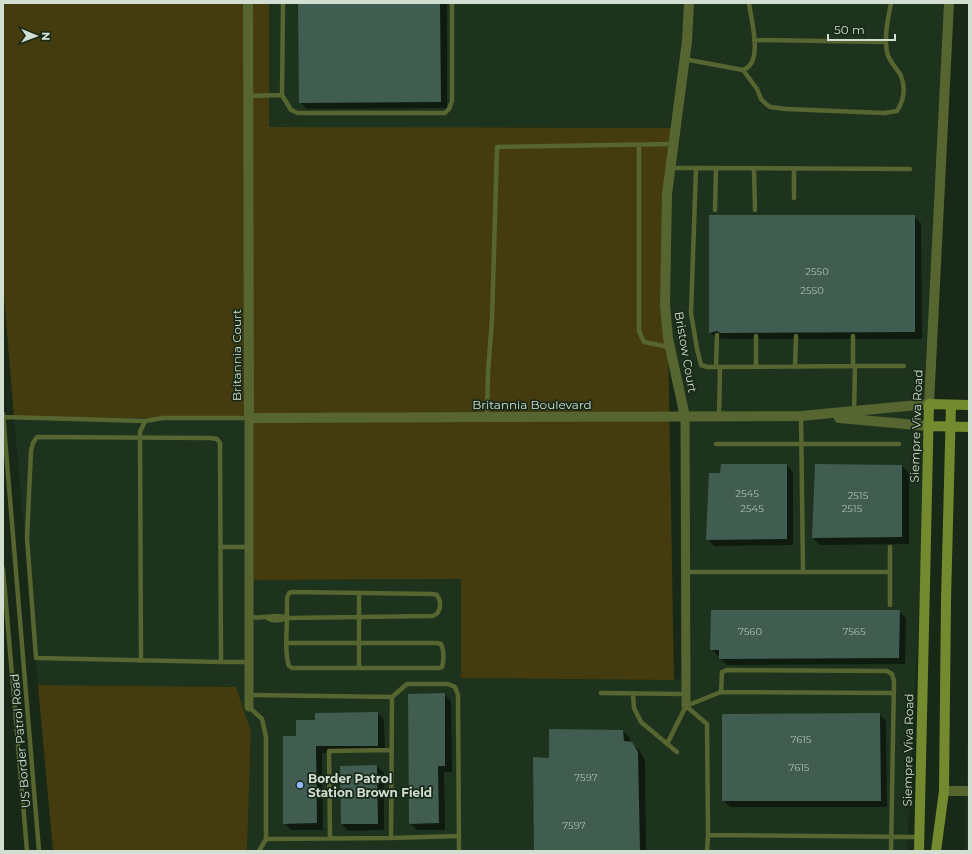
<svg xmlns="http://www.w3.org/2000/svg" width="972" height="854" font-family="Montserrat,sans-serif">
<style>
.built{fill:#1d331d}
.green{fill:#443c0e}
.shadow{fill:#0007}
.building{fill:#415d52}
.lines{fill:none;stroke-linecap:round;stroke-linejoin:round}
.service{stroke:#576530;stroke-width:4.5}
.minor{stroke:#576530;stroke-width:9}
.tertiary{stroke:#576530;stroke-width:10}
.secondary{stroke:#748a2f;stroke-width:10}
.poi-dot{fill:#8fb8fd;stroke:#182918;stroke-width:1.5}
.labels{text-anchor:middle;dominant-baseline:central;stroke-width:3.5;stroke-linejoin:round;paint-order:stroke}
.number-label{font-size:10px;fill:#aebeb3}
.street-label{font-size:12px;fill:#d3ded3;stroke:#182918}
.poi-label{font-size:12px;font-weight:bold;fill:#d3ded3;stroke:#182918;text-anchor:start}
</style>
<rect width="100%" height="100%" fill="#182918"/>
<path class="built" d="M269 3H949L907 851H247L251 731 236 687 38 685 14 418 145 421 249 418V580L462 579 461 678 674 680 685 677V417L668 338 667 194 675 128 269 127Z
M969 679V851H965Z"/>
<path class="green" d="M3 3H269V127L675 128 667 194 668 338 674 680 461 678V579L249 580V418H14L3 285Z
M38 685 236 687 251 731 247 851H53Z"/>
<path class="shadow" d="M299 3H447V108L307 109 300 102Z
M914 216 921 223 922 339H727L724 338 717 339 710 332Z
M787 465 793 472V545L714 546 707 539 721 474Z
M902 466 909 473V544L820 545 813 538Z
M899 611 906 618 905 664 727 665 720 658V656H718L711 649Z
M444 694 451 701 452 772H444L445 830H417L410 823Z
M378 713 384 720 385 752 322 753 323 830H291L284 823 297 737 316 721Z
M879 714 886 721 887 807H730L723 800Z
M623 731 630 738V743L639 750 645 760 646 851H535L550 759Z
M377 766 384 773V830L348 831 342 824 341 767Z"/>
<path class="building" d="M298 3H440L441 102 299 103Z
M709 215H915V332L720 333 717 331 709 333Z
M721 464H787V539L706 540 709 473H720Z
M815 464 902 465V537L812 538Z
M711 610H900L899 658 719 659V650H710Z
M445 693V766H438L439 823 409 824 408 694Z
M378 712V746H316L317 823 283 824V736H296V720H315V713Z
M880 713 881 801H722V714Z
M549 729 623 730 624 741 632 742 638 752 640 851H534L533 757 549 758Z
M377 765 378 824H341L340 766Z"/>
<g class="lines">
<path class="service" d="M754 40 886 42
M684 59 743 70C764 63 751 20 749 3
M743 70 757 89 761 99 766 104 770 107 786 109 884 113 897 111C904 100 906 89 901 76 897 68 889 62 887 52 884 36 888 19 891 3
M282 95 283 3
M248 96 282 95 291 110 298 113H445L449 109 452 101V3
M639 145V331L644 342 669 347
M671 168H696L691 313 697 349 701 365 707 367H720L855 366
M696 168 910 169
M754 169 755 210
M794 169V198
M715 210 716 168
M853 366V336
M716 367 717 335
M756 367V336
M795 367 796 336
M854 412 855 366H904
M3 414 39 851
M801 416 803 572
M3 417 145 421
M487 417 488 372 492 320 497 147 673 144
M719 417 720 367
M37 437 211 438 217 439 220 443 221 662 36 658 27 538 31 451 33 443Z
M716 444H899
M220 547H249
M3 569 27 851
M685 572H890V605
M890 572V547
M359 593V668
M249 617C254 617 259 618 263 617 271 617 279 614 287 618 281 621 271 622 266 617
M287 618V598L289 593 293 592 433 594 437 595C442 602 441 613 433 616L287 618C287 632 284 653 289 666L292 668H439L442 667C444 661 444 650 441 644L437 643H287
M141 661 140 432 145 421 163 418H249
M221 662H249
M721 692 893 693
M601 693 685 694
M633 694 634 708 641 722 677 752
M392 697 407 684H448L455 687 458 695 459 851
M686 706 707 724 708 835
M249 707 262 719 266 737V839L391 838 392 697 249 695
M667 744 686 706 721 692 722 672 727 670 887 671 892 674 894 681 891 851
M330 838 329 751 392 750
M391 838 459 836
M259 851 266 839
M707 851 708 835 919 837"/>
<path class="minor" d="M685 417 686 706
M249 418V707"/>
<path class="tertiary" d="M248 3 249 418 801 416 929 404 949 3
M685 417 668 338 665 305 667 194 687 41 689 3
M839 418 928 426
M944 791H969"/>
<path class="secondary" d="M928 426 969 427
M919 851 929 404 969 405
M936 851 944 791 946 600 951 405"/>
</g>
<circle class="poi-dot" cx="300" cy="785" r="4"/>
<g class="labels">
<g class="number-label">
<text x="817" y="271">2550</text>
<text x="812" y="290">2550</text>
<text x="747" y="493">2545</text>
<text x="858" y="495">2515</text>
<text x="752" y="508">2545</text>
<text x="852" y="508">2515</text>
<text x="750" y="631">7560</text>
<text x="854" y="631">7565</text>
<text x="801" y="739">7615</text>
<text x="799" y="767">7615</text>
<text x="586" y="777">7597</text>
<text x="574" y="825">7597</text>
</g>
<g class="street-label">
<text transform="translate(686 352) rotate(80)">Bristow Court</text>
<text transform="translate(236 355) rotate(-90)">Britannia Court</text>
<text x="532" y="404">Britannia Boulevard</text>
<text transform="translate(916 426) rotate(-88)">Siempre Viva Road</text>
<text transform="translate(20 741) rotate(-95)">US Border Patrol Road</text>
<text transform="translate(908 750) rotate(-89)">Siempre Viva Road</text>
</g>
<g class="poi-label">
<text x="308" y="778">Border Patrol<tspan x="308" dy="14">Station Brown Field</tspan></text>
</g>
</g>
<rect width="972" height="854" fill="none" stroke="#d3ded3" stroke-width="8"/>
<g transform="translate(36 36) rotate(91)" stroke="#182918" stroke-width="3" paint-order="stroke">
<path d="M0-3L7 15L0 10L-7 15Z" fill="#d3ded3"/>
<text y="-6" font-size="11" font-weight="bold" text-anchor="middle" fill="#d3ded3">N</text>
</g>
<path d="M828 34v6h67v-6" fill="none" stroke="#d3ded3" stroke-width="2"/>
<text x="834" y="34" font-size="12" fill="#d3ded3" stroke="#182918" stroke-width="3" paint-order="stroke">50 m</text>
</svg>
